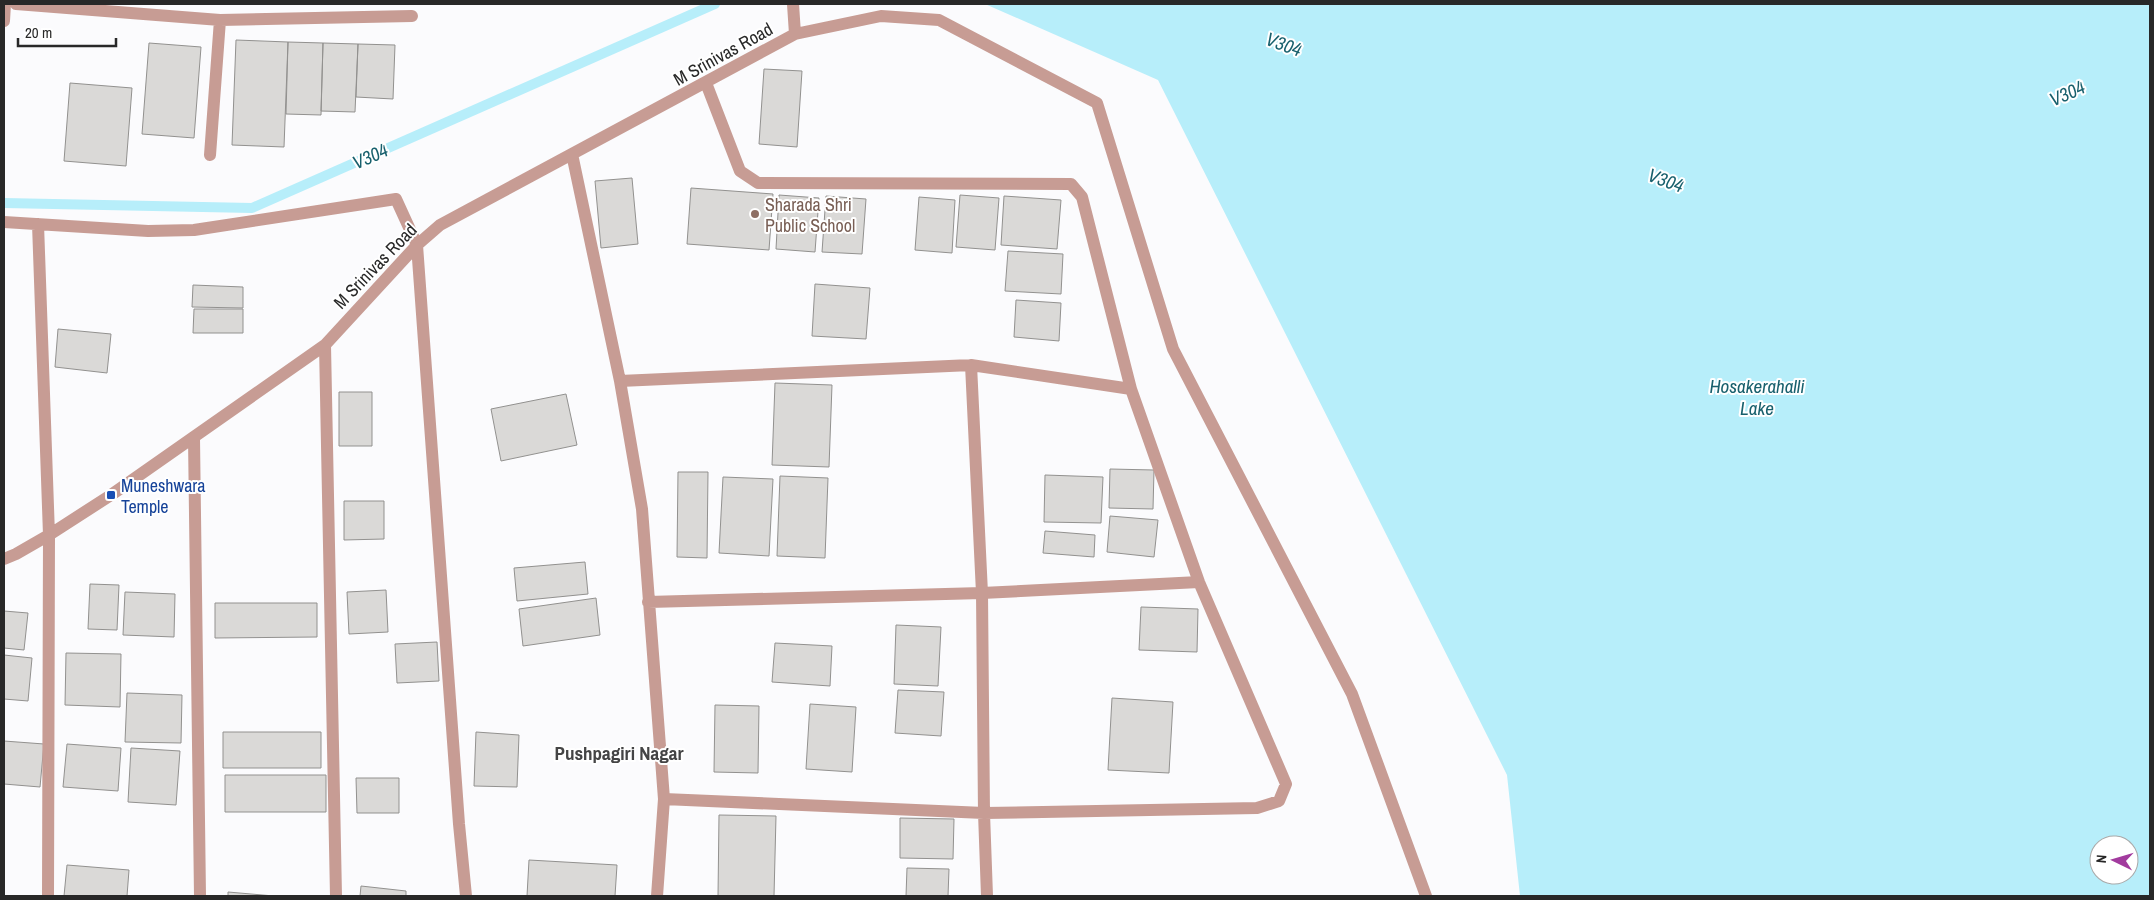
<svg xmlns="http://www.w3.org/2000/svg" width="2154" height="900" font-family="'Archivo Narrow',sans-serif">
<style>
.water{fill:#b7eefa;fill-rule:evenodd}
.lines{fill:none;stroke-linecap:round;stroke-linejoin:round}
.stream{stroke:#b7eefa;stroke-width:10}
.building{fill:#dad9d7;stroke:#92918f}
.minor{stroke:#c79c94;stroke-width:12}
.education-dot{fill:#8d6e63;stroke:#fff;stroke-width:2}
.transit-dot{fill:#1a4fb4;stroke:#fff;stroke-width:2}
.labels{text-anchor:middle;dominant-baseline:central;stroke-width:4;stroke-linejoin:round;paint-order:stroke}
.street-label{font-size:18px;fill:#282828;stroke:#fff}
.education-label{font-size:18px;fill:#785e54;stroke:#fff;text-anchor:start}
.transit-label{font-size:18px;fill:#164399;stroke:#fff;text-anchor:start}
.water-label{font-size:19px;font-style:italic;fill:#18606d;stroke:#fff}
.neighbourhood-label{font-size:19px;font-weight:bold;fill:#444445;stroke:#fff}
</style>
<rect width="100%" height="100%" fill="#fbfbfd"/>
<path class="water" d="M985 4H2150V896H1520L1507 775 1158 80ZM2099 845H2129V875H2099Z"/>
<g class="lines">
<path class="stream" d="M4 203 252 208 715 4"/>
</g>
<path class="building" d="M236 40 288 42 284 147 232 145Z
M288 42 323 43 321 115 286 114Z
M149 43 201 47 194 138 142 134Z
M323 43 358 44 355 112 321 111Z
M358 44 395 45 393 99 356 97Z
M764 69 802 71 797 147 759 144Z
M70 83 132 88 126 166 64 161Z
M632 178 638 244 601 248 595 181Z
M691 188 773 194 769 250 687 244Z
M779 195 819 198 815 252 776 249Z
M960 195 999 198 995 250 956 247Z
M826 196 866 199 862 254 822 252Z
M1004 196 1061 200 1057 249 1001 245Z
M919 197 955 200 952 253 915 250Z
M1008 251 1063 254 1061 294 1005 291Z
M815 284 870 288 866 339 812 336Z
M193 285 243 287V308L192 307Z
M1016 300 1061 303 1059 341 1014 337Z
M194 309H243V333H193Z
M58 329 111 334 107 373 55 367Z
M775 383 832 385 829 467 772 465Z
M339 392H372V446H339Z
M566 394 577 445 501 461 491 409Z
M1110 469 1154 470 1153 509 1109 508Z
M678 472H708L707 558 677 557Z
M1045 475 1103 477 1101 523 1044 522Z
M780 476 828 478 825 558 777 556Z
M723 477 773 479 769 556 719 553Z
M344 501H384V539L344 540Z
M1110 516 1158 520 1154 557 1107 552Z
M1045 531 1095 535 1094 557 1043 553Z
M585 562 588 594 517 601 514 568Z
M90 584 119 585 117 630 88 629Z
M386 590 388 632 349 634 347 592Z
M125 592 175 594 174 637 123 635Z
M596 598 600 635 523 646 519 609Z
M215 603H317V637L215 638Z
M1141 607 1198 609 1197 652 1139 650Z
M4 611 28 613 24 650 4 648Z
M896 625 941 627 938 686 894 684Z
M437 642 439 681 397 683 395 644Z
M775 643 832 646 830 686 772 682Z
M66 653 121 654 120 707 65 705Z
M4 655 32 658 28 701 4 699Z
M898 690 944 692 941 736 895 733Z
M127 693 182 695 181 743 125 742Z
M1112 698 1173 702 1169 773 1108 770Z
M810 704 856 707 852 772 806 769Z
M715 705 759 706 758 773 714 772Z
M223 732H321V768H223Z
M476 732 519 735 517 787 474 786Z
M4 741 44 744 40 787 4 784Z
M67 744 121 748 118 791 63 787Z
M131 748 180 751 176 805 128 802Z
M225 775H326V812H225Z
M356 778H399V813H357Z
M719 815 776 816 774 896H718Z
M900 818 954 819 953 859 900 858Z
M529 860 617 865 615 896H527Z
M67 865 129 870 127 896H64Z
M907 868 949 869 948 896H906Z
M361 886 406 891V896H360Z
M228 892 274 896H228Z"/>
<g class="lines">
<path class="minor" d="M16 4 220 20 412 16
M793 4 795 34
M4 21 5 4
M706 83 740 171 758 183 1071 184 1082 197 1131 389
M572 154 620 381 642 509 664 799 657 896
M210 155 220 20
M4 222 148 231 194 230 396 199 417 245 459 824 466 896
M38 224 49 535 48 896
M325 345 336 896
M971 365 982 593 984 813 987 896
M620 381 971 365 1131 389 1199 582 1286 784 1279 801 1257 808 984 813 664 799
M194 438 200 896
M4 559 16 554 49 535 111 495 325 345 417 245 440 225 795 34 881 16 939 20 1097 103 1173 349 1352 694 1426 896
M648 602 982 593 1199 582"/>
</g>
<circle class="education-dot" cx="755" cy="214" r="5"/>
<rect class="transit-dot" x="106" y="490" width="10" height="10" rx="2.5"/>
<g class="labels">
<g class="street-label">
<text transform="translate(723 54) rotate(-29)">M Srinivas Road</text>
<text transform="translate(375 266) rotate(-46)">M Srinivas Road</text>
</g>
<g class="education-label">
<text x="765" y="204">Sharada Shri<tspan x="765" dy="21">Public School</tspan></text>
</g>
<g class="transit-label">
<text x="121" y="485">Muneshwara<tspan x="121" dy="21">Temple</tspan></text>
</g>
<g class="water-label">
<text transform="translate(1284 44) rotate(20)">V304</text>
<text transform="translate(2067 93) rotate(-24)">V304</text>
<text transform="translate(370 156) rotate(-24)">V304</text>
<text transform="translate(1666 180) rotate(20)">V304</text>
<text x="1757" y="386">Hosakerahalli<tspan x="1757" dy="22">Lake</tspan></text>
</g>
<g class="neighbourhood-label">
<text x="619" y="753">Pushpagiri Nagar</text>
</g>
</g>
<rect width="2154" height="900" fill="none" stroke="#282828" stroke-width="10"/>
<g transform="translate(2114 860) rotate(275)"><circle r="24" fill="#ffffff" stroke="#a9a9a9"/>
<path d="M0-4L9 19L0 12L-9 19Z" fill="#a23b9e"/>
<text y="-8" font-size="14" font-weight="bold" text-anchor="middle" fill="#282828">N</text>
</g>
<path d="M18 38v8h98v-8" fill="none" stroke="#282828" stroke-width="2.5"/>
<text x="25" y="38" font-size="15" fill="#282828" stroke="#ffffff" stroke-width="4" paint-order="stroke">20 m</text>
</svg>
